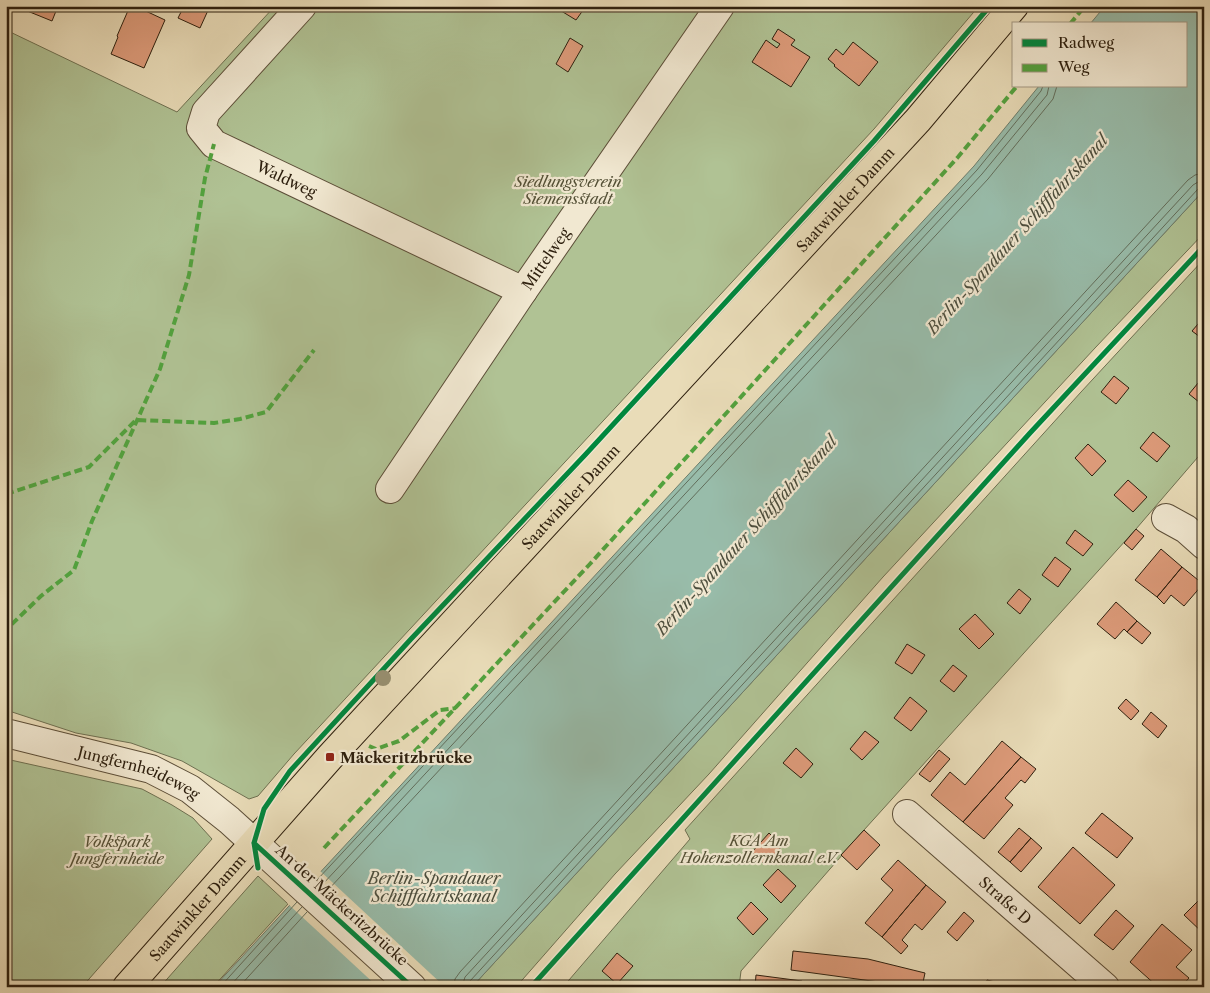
<svg xmlns="http://www.w3.org/2000/svg" width="1210" height="993" font-family="'Libre Caslon Text',serif">
<style>
.green{fill:#b0c294;stroke:#6e7051}
.water{fill:#98bcaa;stroke:#6d7d6c}
.pier{fill:#e9dcb8}
.lines{fill:none;stroke-linecap:round;stroke-linejoin:round}
.shore{stroke:#626e5c;stroke-width:1}
.building{fill:#dc9a79;stroke:#2d1f0e}
.minor-casing{stroke:#5c4e38;stroke-width:30}
.major-casing{stroke:#2d1f0e;stroke-width:30}
.minor{stroke:#f1e8d1;stroke-width:28}
.major{stroke:#e9dcb8;stroke-width:28}
.quiet{stroke:#52a23e;stroke-width:4;stroke-dasharray:8 4;stroke-linecap:butt}
.cycleway-casing{stroke:#f1e8d1;stroke-width:8}
.cycleway{stroke:#00873e;stroke-width:5}
.tree{fill:#978f70}
.poi-dot{fill:#8f2418;stroke:#f1e8d1;stroke-width:2}
.labels{text-anchor:middle;dominant-baseline:central;stroke-width:4.5;stroke-linejoin:round;paint-order:stroke}
.street-label{font-size:15px;fill:#2d1f0e;stroke:#f1e8d1}
.park-label{font-size:15px;font-style:italic;fill:#545036;stroke:#f1e8d1}
.poi-label{font-size:15px;font-weight:bold;fill:#2d1f0e;stroke:#f1e8d1;text-anchor:start}
.water-label{font-size:16px;font-style:italic;fill:#4d4e3d;stroke:#f1e8d1}
</style>
<rect width="100%" height="100%" fill="#e9dcb8"/>
<filter id="stains"><feTurbulence type="fractalNoise" baseFrequency=".004" numOctaves="4"/><feColorMatrix values="0 0 0 0 .2 0 0 0 0 .09 0 0 0 0 .02 0 0 0 .5 -.17"/></filter>
<radialGradient id="worn" r=".72"><stop offset=".6" stop-color="#630" stop-opacity="0"/><stop offset="1" stop-color="#630" stop-opacity=".3"/></radialGradient>
<path class="green" d="M275 6H979L874 129 294 754 258 796 249 799 182 761 131 743 76 733 6 710V30L177 112Z
M1204 190V233L1095 348 883 577 709 774 615 874 516 987H472Z
M1204 259V450L1136 529 864 830 741 971 739 987H563L690 839 685 830 1081 392Z
M6 759 142 789 172 805 193 818 212 839 82 987H6Z
M258 876 288 904 213 987H160Z"/>
<path class="water" d="M1105 6H1204V190L472 987H214L974 166 1039 86H1186V24H1090Z"/>
<path class="pier" d="M318 869 445 987H378L287 903Z"/>
<g class="lines">
<path class="shore" d="M317 880 977 170 1041 91 1043 86
M322 885 982 174 1047 95 1049 86
M328 890 988 179 1053 99 1057 86
M220 987 297 902
M229 987 302 907
M239 987 307 912
M454 987 455 979 460 972 1188 180 1195 175 1204 173
M462 987 465 977 1193 185 1198 182 1204 181
M468 987 470 981 1198 189 1204 187"/>
</g>
<path class="building" d="M15 6H58L52 21Z
M130 6H135L165 20 144 68 111 54 118 37 117 36Z
M184 6H210L200 28 178 18Z
M560 6H586L576 20 558 9Z
M778 29 795 40 791 45 810 57 791 87 752 62 766 40 777 48 780 44 772 39Z
M570 38 583 46 568 72 556 64Z
M853 42 878 62 859 86 834 66 835 65 828 59 836 49 843 55Z
M1204 317V340L1192 331Z
M1114 376 1129 388 1116 404 1101 392Z
M1203 377H1204V406L1189 394Z
M1153 432 1170 446 1157 462 1140 448Z
M1088 444 1106 461 1092 476 1075 458Z
M1128 480 1147 497 1133 512 1114 495Z
M1136 529 1144 536 1132 550 1124 543Z
M1075 530 1093 544 1083 556 1066 543Z
M1161 549 1182 567 1157 597 1135 580Z
M1055 557 1071 569 1058 587 1042 575Z
M1182 567 1203 584 1184 606 1171 595 1164 604 1157 597Z
M1019 589 1031 599 1020 614 1007 603Z
M1116 602 1137 621 1127 632 1124 629 1115 639 1097 624Z
M975 614 994 634 979 649 959 629Z
M1137 621 1151 633 1142 644 1127 632Z
M907 644 925 655 912 674 895 663Z
M953 665 967 676 954 692 940 681Z
M910 697 927 711 911 731 894 718Z
M1126 699 1139 711 1131 720 1118 708Z
M1151 712 1167 726 1158 738 1142 724Z
M865 731 879 742 862 760 850 749Z
M1002 741 1021 757 963 822 931 795 950 772 965 785Z
M796 748 813 764 801 778 783 763Z
M939 750 950 759 930 782 919 774Z
M1021 757 1036 769 1025 783 1021 780 1005 798 1013 805 984 839 963 822Z
M1102 813 1133 838 1117 858 1085 833Z
M1019 828 1031 838 1010 862 998 852Z
M864 830 880 845 857 870 841 855Z
M769 833 782 846 765 865 752 852Z
M1031 838 1042 848 1021 872 1010 862Z
M1073 847 1115 885 1080 924 1038 887Z
M898 860 926 885 882 937 865 923 893 890 881 879Z
M778 869 796 886 781 903 763 885Z
M926 885 946 902 922 930 915 924 902 940 908 946 901 954 882 937Z
M1201 898 1204 900V934L1184 915Z
M751 902 768 919 753 935 737 918Z
M1116 910 1134 926 1113 950 1094 935Z
M964 912 974 921 957 941 947 932Z
M1162 924 1192 950 1176 967 1189 978 1181 987H1158L1130 962Z
M793 951 868 959 925 973 922 987H892L879 984V982L791 970Z
M617 953 633 966 617 984 602 971Z
M756 975 802 981 801 987H755Z
M987 980 999 983 998 987H985Z"/>
<g class="lines">
<defs>
<g id="minor">
<path id="s1" d="M302 6 206 112 201 128 214 144 523 291"/>
<path id="s2" d="M390 489 523 291 720 6"/>
<path d="M1166 518 1186 529 1204 545"/>
<path id="s3" d="M6 733 151 769 190 789 229 820 412 987"/>
<path id="s4" d="M907 814 1105 987"/>
</g>
<g id="major">
<path id="s5" d="M127 987 330 757 918 120 1014 6"/>
</g>
</defs>
<use href="#minor" class="minor-casing"/>
<use href="#major" class="major-casing"/>
<use href="#minor" class="minor"/>
<use href="#major" class="major"/>
<path class="quiet" d="M1070 24 1085 6
M6 494 89 467 136 420 214 423 240 419 266 412 314 350
M6 635 11 625 41 596 74 570 92 521 160 369 189 275 205 178 214 144
M369 746 376 749 399 741 440 710 456 708
M324 848 589 565 958 157 1017 86"/>
<defs>
<path id="cycleway" d="M254 843 412 987
M258 868 254 843 264 809 290 771 411 639 585 455 874 141 990 6
M531 987 1030 433 1204 246"/>
</defs>
<use href="#cycleway" class="cycleway-casing"/>
<use href="#cycleway" class="cycleway"/>
</g>
<circle class="tree" cx="383" cy="678" r="8"/>
<rect class="poi-dot" x="325" y="752" width="10" height="10" rx="2.5"/>
<g class="labels">
<g class="street-label">
<text stroke="none"><textPath href="#s1" startOffset="261">Waldweg</textPath></text>
<text stroke="none"><textPath href="#s5" startOffset="1066">Saatwinkler Damm</textPath></text>
<text stroke="none"><textPath href="#s2" startOffset="278">Mittelweg</textPath></text>
<text stroke="none"><textPath href="#s5" startOffset="661">Saatwinkler Damm</textPath></text>
<text stroke="none"><textPath href="#s3" startOffset="139">Jungfernheideweg</textPath></text>
<text stroke="none"><textPath href="#s4" startOffset="131">Straße D</textPath></text>
<text transform="translate(342 905) rotate(42)">An der Mäckeritzbrücke</text>
<text stroke="none"><textPath href="#s5" startOffset="106">Saatwinkler Damm</textPath></text>
</g>
<g class="park-label">
<text x="568" y="181">Siedlungsverein<tspan x="568" dy="17">Siemensstadt</tspan></text>
<text x="759" y="840">KGA Am<tspan x="759" dy="17">Hohenzollernkanal e.V.</tspan></text>
<text x="117" y="841">Volkspark<tspan x="117" dy="17">Jungfernheide</tspan></text>
</g>
<g class="poi-label">
<text x="340" y="757">Mäckeritzbrücke</text>
</g>
<g class="water-label">
<text transform="translate(1017 234) rotate(-48)">Berlin-Spandauer Schifffahrtskanal</text>
<text transform="translate(746 535) rotate(-48)">Berlin-Spandauer Schifffahrtskanal</text>
<text x="434" y="878">Berlin-Spandauer<tspan x="434" dy="18">Schifffahrtskanal</tspan></text>
</g>
</g>
<rect width="1210" height="993" fill="none" stroke="#e9dcb8" stroke-width="25"/>
<rect x="8" y="8" width="1195" height="978" fill="none" stroke="#2d1f0e" stroke-width="2.5"/>
<rect x="12" y="12" width="1185" height="968" fill="none" stroke="#2d1f0e"/>
<rect x="1012" y="22" width="175" height="65" fill="#f1e8d1" stroke="#a39883"/>
<rect x="1022" y="39" width="25" height="8" fill="#00873e" stroke="#a39883"/>
<text x="1058" y="48" font-size="15" fill="#2d1f0e">Radweg</text>
<rect x="1022" y="64" width="25" height="8" fill="#52a23e" stroke="#a39883"/>
<text x="1058" y="72" font-size="15" fill="#2d1f0e">Weg</text>
<rect width="100%" height="100%" filter="url(#stains)"/>
<rect width="100%" height="100%" fill="url(#worn)"/>
</svg>
